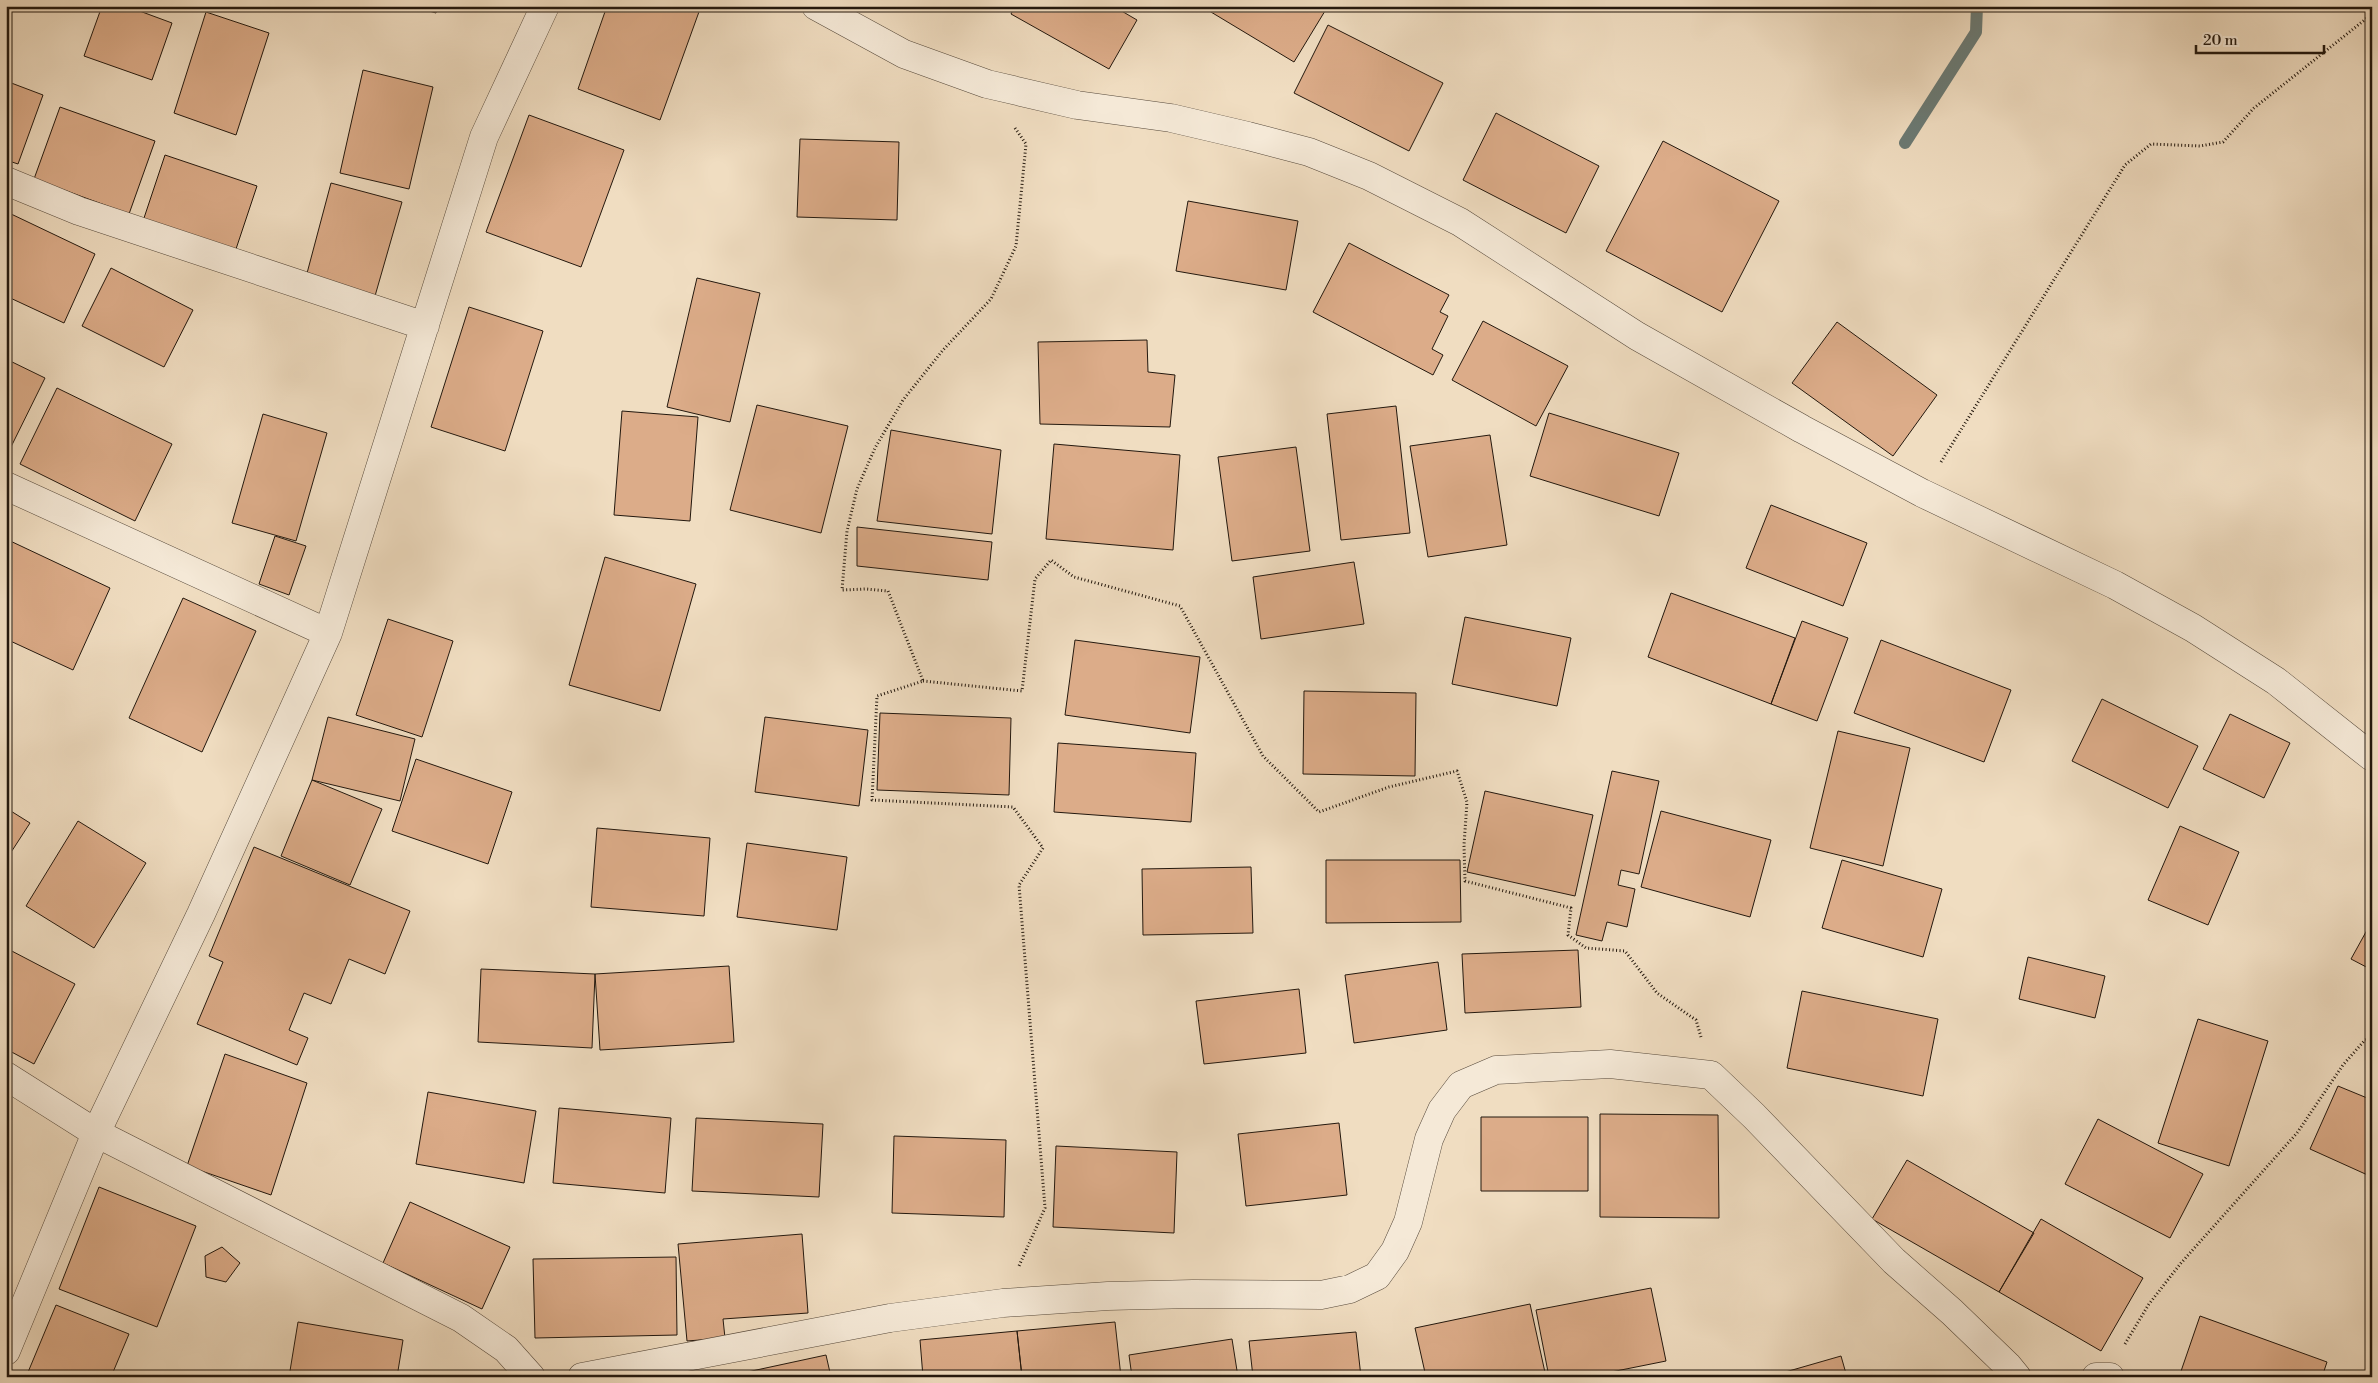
<svg xmlns="http://www.w3.org/2000/svg" width="2378" height="1383" font-family="'Libre Bodoni',serif">
<style>
.lines{fill:none;stroke-linecap:round;stroke-linejoin:round}
.stream{stroke:#6b7a74;stroke-width:12}
.building{fill:#dcac89;stroke:#23180e}
.minor-casing{stroke:#56493b;stroke-width:29}
.path{stroke:#23180e;stroke-width:3;stroke-dasharray:1 2.5;stroke-linecap:butt}
.minor{stroke:#f5e9d7;stroke-width:28}
</style>
<rect width="100%" height="100%" fill="#f0ddc1"/>
<filter id="stains"><feTurbulence type="fractalNoise" baseFrequency=".004" numOctaves="4"/><feColorMatrix values="0 0 0 0 .2 0 0 0 0 .09 0 0 0 0 .02 0 0 0 .5 -.17"/></filter>
<radialGradient id="worn" r=".72"><stop offset=".6" stop-color="#630" stop-opacity="0"/><stop offset="1" stop-color="#630" stop-opacity=".3"/></radialGradient>
<g class="lines">
<path class="stream" d="M1905 143 1976 32 1977 6"/>
</g>
<path class="building" d="M102 6H126L172 23 152 80 84 56Z
M412 6H438L436 13Z
M607 6H692L700 9 660 120 578 89Z
M1015 6H1113L1137 20 1109 69 1011 14Z
M1201 6H1328L1294 62Z
M206 12 269 33 236 135 174 113Z
M1328 25 1443 83 1409 151 1294 93Z
M363 70 433 87 409 189 340 173Z
M6 81 43 95 18 164 6 160Z
M60 107 155 141 129 214 34 179Z
M1496 113 1599 166 1566 233 1463 180Z
M529 115 624 150 581 267 486 232Z
M800 139 899 142 897 220 797 217Z
M1663 141 1779 201 1722 312 1606 251Z
M165 155 257 186 234 255 142 224Z
M331 183 402 202 375 296 306 277Z
M1188 201 1298 221 1286 290 1176 271Z
M9 213 95 254 64 323 6 296V219Z
M1349 243 1449 295 1440 312 1448 316 1432 349 1443 355 1433 375 1313 312Z
M111 268 193 310 164 367 82 326Z
M697 278 760 293 730 422 667 407Z
M469 307 543 331 505 451 431 427Z
M1483 321 1568 366 1536 426 1452 380Z
M1837 322 1937 395 1893 456 1792 383Z
M1147 340 1148 372 1175 375 1170 427 1040 424 1038 342Z
M6 359 45 378 6 457Z
M57 388 172 444 135 521 20 464Z
M757 405 848 426 821 533 730 510Z
M1396 406 1410 533 1341 540 1327 414Z
M622 411 698 417 690 521 614 515Z
M1549 413 1679 453 1659 516 1530 476Z
M263 414 327 433 296 541 232 523Z
M891 430 1001 450 992 534 877 521Z
M1490 435 1507 545 1428 557 1410 446Z
M1054 444 1180 455 1173 550 1046 539Z
M1296 447 1310 551 1232 561 1218 457Z
M1771 505 1867 543 1843 606 1746 568Z
M857 527 992 542 988 580 857 566Z
M275 536 306 546 289 595 259 584Z
M6 539 110 588 73 670 6 639Z
M605 557 696 584 660 711 569 685Z
M1354 562 1364 624 1261 639 1253 577Z
M1671 593 1795 638 1771 704 1648 657Z
M183 598 256 631 202 752 129 718Z
M1465 617 1571 638 1557 706 1452 684Z
M388 619 453 641 422 737 356 715Z
M1802 621 1848 638 1817 721 1771 704Z
M1075 640 1200 657 1190 733 1065 715Z
M1881 640 2011 690 1984 762 1854 713Z
M1304 691 1416 693 1415 776 1303 774Z
M2102 699 2198 746 2168 808 2072 761Z
M880 713 1011 718 1009 795 877 790Z
M2230 714 2290 743 2264 798 2203 769Z
M328 717 415 739 400 801 312 780Z
M765 717 868 730 859 806 755 792Z
M1838 731 1910 748 1883 866 1810 848Z
M1058 743 1196 753 1191 822 1054 812Z
M416 759 512 792 488 864 392 831Z
M1612 771 1659 781 1639 874 1621 870 1618 885 1635 889 1627 927 1607 922 1602 941 1576 935Z
M312 780 382 809 350 885 281 856Z
M1485 791 1593 815 1575 896 1467 872Z
M6 808 30 823 6 860Z
M1661 811 1771 840 1750 917 1641 887Z
M78 821 146 863 94 948 26 906Z
M2180 826 2239 852 2208 925 2148 900Z
M597 828 710 838 704 916 591 907Z
M747 843 847 857 837 930 737 917Z
M254 847 410 911 385 974 349 959 331 1004 304 993 289 1030 308 1038 297 1065 197 1024 223 962 209 956Z
M1326 860H1460L1461 922 1326 923Z
M1842 860 1942 889 1923 957 1822 928Z
M1251 867 1253 933 1143 935 1142 869Z
M2372 921V970L2351 959Z
M6 948 75 984 34 1064 6 1049Z
M1578 950 1581 1007 1465 1013 1462 954Z
M2028 957 2105 976 2095 1018 2019 999Z
M1438 962 1447 1030 1354 1043 1345 975Z
M729 966 734 1042 600 1050 595 974Z
M481 969 595 974 592 1048 478 1042Z
M1299 989 1306 1053 1204 1064 1196 1001Z
M1802 991 1938 1019 1923 1096 1787 1068Z
M2198 1019 2268 1041 2229 1166 2158 1143Z
M225 1054 307 1083 271 1195 187 1166Z
M2338 1086 2372 1100V1177L2310 1149Z
M428 1092 536 1111 524 1183 416 1164Z
M559 1108 671 1118 665 1193 553 1183Z
M1600 1114 1718 1115 1719 1218 1600 1217Z
M1481 1117H1588V1191H1481Z
M696 1118 823 1124 819 1197 692 1191Z
M2098 1119 2203 1174 2170 1238 2065 1184Z
M1339 1123 1347 1195 1246 1206 1238 1134Z
M894 1136 1006 1140 1004 1217 892 1213Z
M1056 1146 1177 1152 1174 1233 1053 1227Z
M1907 1160 2034 1233 1999 1292 1872 1219Z
M99 1187 196 1226 157 1327 59 1289Z
M410 1202 510 1247 482 1309 383 1263Z
M2041 1219 2143 1278 2101 1351 1999 1292Z
M802 1234 808 1313 723 1319 725 1338 687 1341 678 1244Z
M222 1247 240 1263 226 1282 206 1277 205 1256Z
M676 1257 677 1335 535 1338 533 1259Z
M1651 1288 1666 1361 1586 1377H1549L1536 1310Z
M1530 1304 1546 1377H1426L1415 1328Z
M56 1305 129 1334 111 1377H26Z
M2200 1316 2327 1362 2322 1377H2179Z
M298 1322 403 1340 397 1377H289Z
M1115 1322 1121 1377H1022L1017 1331Z
M1017 1331 1022 1377H923L920 1340Z
M1356 1332 1361 1377H1253L1249 1341Z
M1232 1339 1238 1377H1132L1129 1355Z
M826 1355 831 1377H724Z
M1841 1356 1847 1377H1768Z"/>
<g class="lines">
<defs>
<path id="minor" d="M816 6 904 54 987 84 1077 105 1171 118 1248 136 1309 152 1369 176 1460 222 1637 336 1802 429 1922 493 2115 585 2193 628 2276 681 2372 757
M6 181 79 211 425 326
M6 486 328 633
M6 1076 96 1133 461 1318 506 1349 531 1377
M6 1351 96 1133 201 914 328 633 484 137 545 6
M582 1377 890 1318 1003 1303 1108 1296 1193 1294 1321 1295 1350 1289 1377 1276 1395 1251 1408 1222 1429 1139 1442 1110 1461 1085 1496 1070 1610 1064 1711 1075 1754 1116 1894 1261 1952 1312 2008 1366 2017 1377
M2096 1377H2110"/>
</defs>
<use href="#minor" class="minor-casing"/>
<path class="path" d="M1015 128 1026 144 1016 246 991 299 943 350 903 400 875 448 857 489 847 531 842 590 866 589 888 591 923 681 877 696 872 800 1013 807 1043 848 1019 885 1045 1208 1019 1266
M1941 462 2125 165 2151 144 2200 146 2223 142 2254 108 2372 14
M923 681 1022 691 1035 579 1051 560 1074 577 1180 606 1263 756 1319 812 1389 787 1457 771 1467 802 1464 845 1465 881 1571 908 1568 935 1586 948 1625 951 1657 993 1696 1020 1701 1037
M2125 1344 2149 1304 2181 1263 2297 1133 2343 1065 2365 1040 2372 1038"/>
<use href="#minor" class="minor"/>
</g>
<rect width="2378" height="1383" fill="none" stroke="#f0ddc1" stroke-width="25"/>
<rect x="8" y="8" width="2363" height="1368" fill="none" stroke="#23180e" stroke-width="2.5"/>
<rect x="12" y="12" width="2353" height="1358" fill="none" stroke="#23180e"/>
<path d="M2196 45v8h128v-8" fill="none" stroke="#23180e" stroke-width="2.5"/>
<text x="2203" y="45" font-size="15" fill="#23180e" stroke="#f5e9d7" stroke-width="4" paint-order="stroke">20 m</text>
<rect width="100%" height="100%" filter="url(#stains)"/>
<rect width="100%" height="100%" fill="url(#worn)"/>
</svg>
